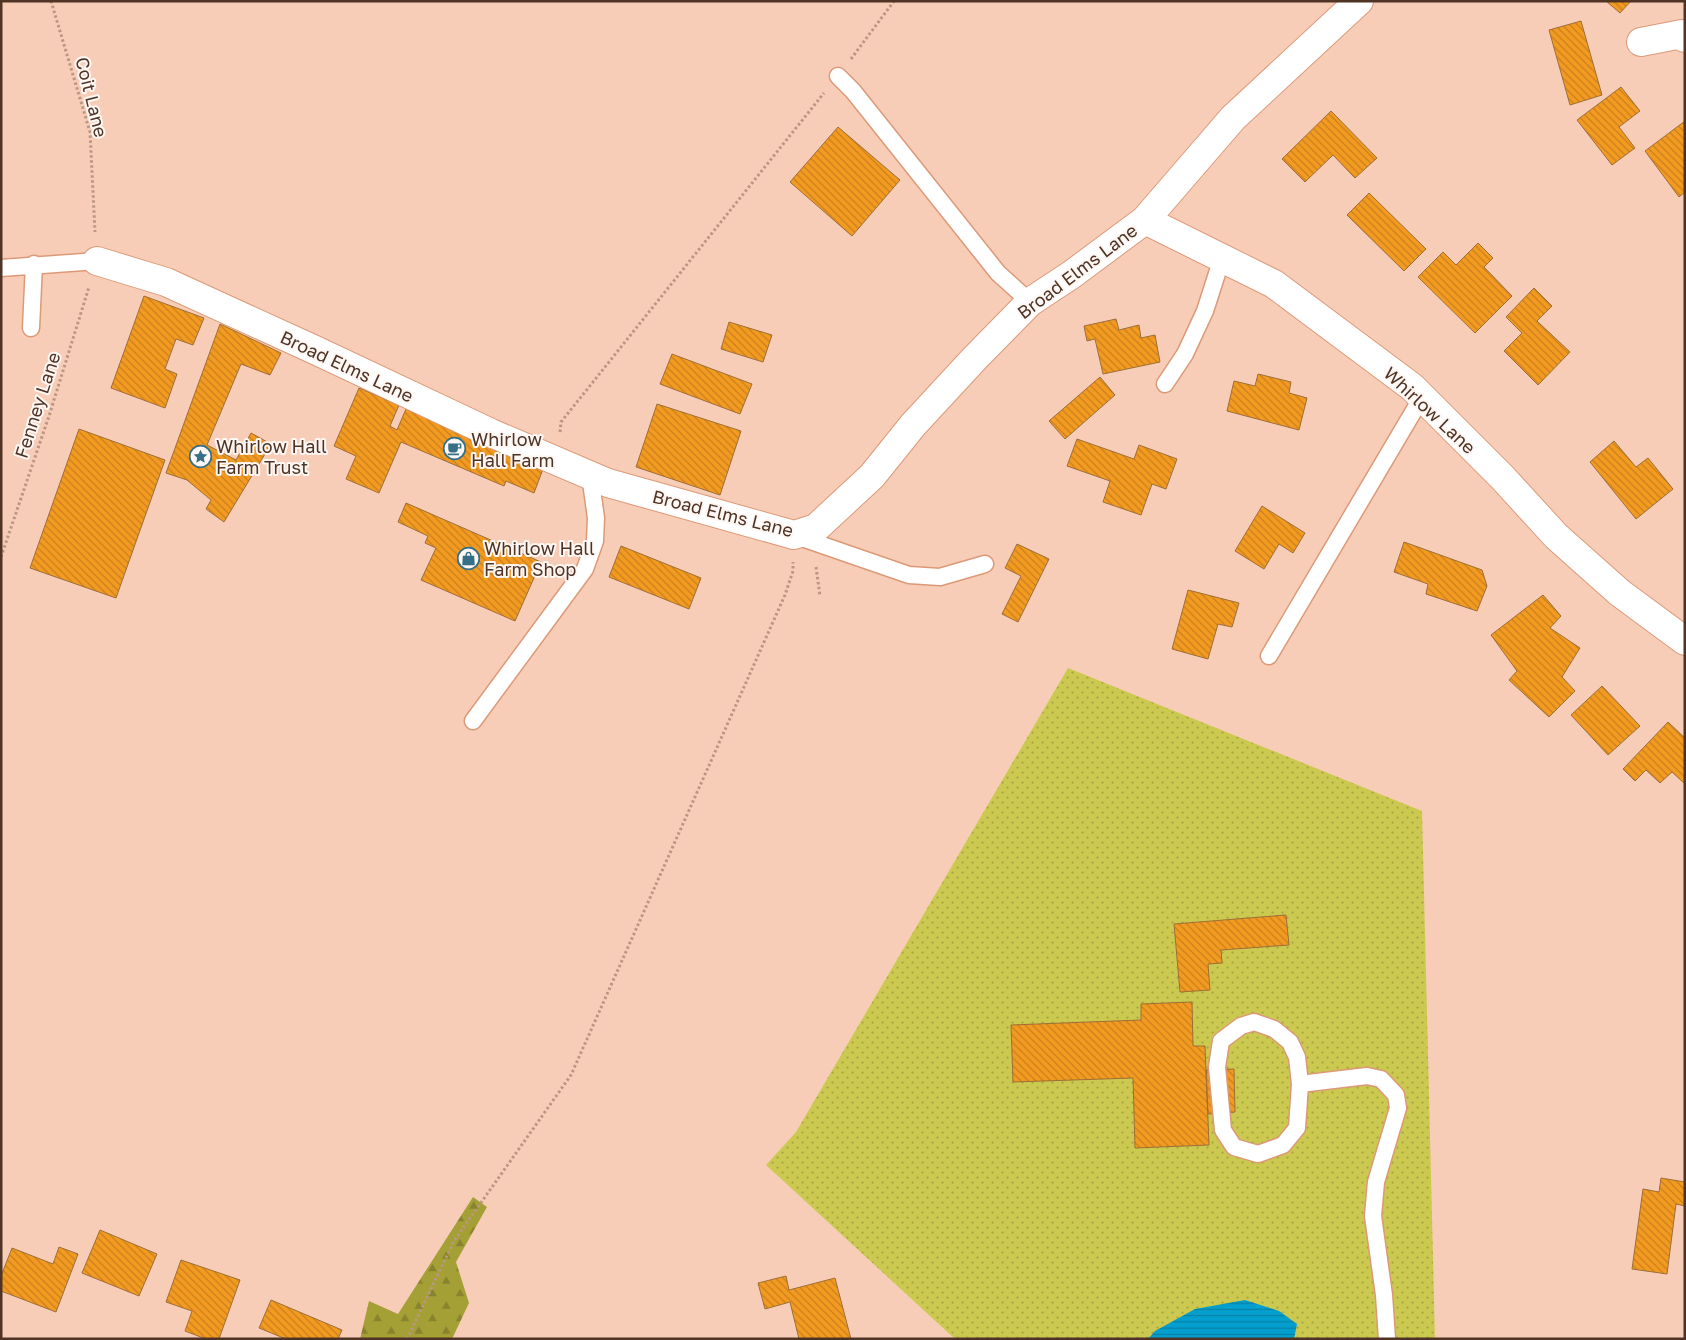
<svg xmlns="http://www.w3.org/2000/svg" width="1686" height="1340" font-family="'Golos Text',sans-serif">
<style>
.forest{fill:url(#forest-firs)}
.garden{fill:url(#garden-dots)}
.water{fill:url(#water-rules)}
.building{fill:url(#building-back-hatch);stroke:#9e6e37}
.lines{fill:none;stroke-linecap:round;stroke-linejoin:round}
.service-casing{stroke:#dc9977;stroke-width:19}
.minor-casing{stroke:#dc9977;stroke-width:30}
.path{stroke:#bb9683;stroke-width:3;stroke-dasharray:2.5 2.5;stroke-linecap:butt}
.service{stroke:#fff;stroke-width:16}
.minor{stroke:#fff;stroke-width:28}
.labels{text-anchor:middle;dominant-baseline:central;stroke-width:4;stroke-linejoin:round;paint-order:stroke}
.street-label{font-size:18px;fill:#4f3325;stroke:#fef7f3}
.poi-label{font-size:18px;fill:#4f3325;stroke:#fef7f3;text-anchor:start}
</style>
<defs>
<pattern id="forest-firs" width="22" height="20" patternUnits="userSpaceOnUse" patternTransform="scale(1.25)"><rect width="22" height="20" fill="#a4a035"/><path d="M5 1l3.5 6h-7zM16 11l3.5 6h-7z" fill="#88832d"/></pattern>
<pattern id="garden-dots" width="8" height="8" patternUnits="userSpaceOnUse" patternTransform="scale(1.25)"><rect width="8" height="8" fill="#ccc950"/><path d="M2 2h.1M6 6h.1" fill="none" stroke="#a8a442" stroke-width="1.8" stroke-linecap="round"/></pattern>
<pattern id="water-rules" width="6" height="5" patternUnits="userSpaceOnUse" patternTransform="scale(1.25)"><rect width="6" height="5" fill="#039fce"/><path d="M0 2.5h6" fill="none" stroke="#0782a7"/></pattern>
<pattern id="building-back-hatch" width="6" height="6" patternUnits="userSpaceOnUse" patternTransform="scale(1.25)"><rect width="6" height="6" fill="#f39b21"/><path d="M-1 5l2 2M0 0l6 6M5-1l2 2" fill="none" stroke="#c77f1d"/></pattern>
</defs>
<rect width="100%" height="100%" fill="#f8cdb8"/>
<path class="forest" d="M473 1197 487 1207 456 1262 469 1303 452 1339H360L369 1301 398 1314Z"/>
<path class="garden" d="M1068 668 1422 811 1435 1339H955L766 1165 796 1132Z"/>
<path class="water" d="M1245 1300 1279 1311 1297 1324 1294 1339H1148L1155 1331 1195 1309Z"/>
<path class="building" d="M1606 1H1631L1620 13Z
M1581 21 1602 95 1570 105 1549 30Z
M1621 87 1640 111 1619 127 1635 148 1612 165 1577 120Z
M1331 111 1377 158 1355 178 1333 155 1305 182 1282 159Z
M1685 121V192L1679 197 1645 151Z
M838 127 900 180 852 236 790 182Z
M1369 193 1426 249 1404 271 1347 215Z
M1478 243 1493 258 1484 267 1512 296 1475 333 1418 277 1443 252 1456 265Z
M1534 288 1552 306 1537 321 1570 352 1538 385 1504 351 1522 333 1506 317Z
M144 296 204 318 193 345 176 339 165 369 177 374 165 408 111 388Z
M1116 319 1119 330 1139 325 1141 338 1155 335 1160 362 1103 374 1095 339 1087 341 1084 326Z
M729 322 772 335 763 362 721 349Z
M220 324 281 353 270 375 241 364 207 445 236 460 251 433 271 444 224 522 206 509 211 500 187 480 166 473Z
M672 354 752 384 740 414 660 384Z
M1258 374 1291 382 1289 393 1307 398 1299 430 1227 411 1234 381 1255 386Z
M1100 377 1115 395 1065 439 1049 421Z
M359 388 399 405 390 426 397 430 406 409 543 469 534 493 506 481 504 486 401 442 379 493 346 479 356 456 334 446Z
M657 404 741 431 720 495 636 467Z
M79 429 165 460 116 598 30 568Z
M1077 439 1134 459 1139 445 1177 459 1166 489 1152 484 1141 515 1103 502 1110 481 1067 466Z
M1614 441 1636 467 1648 458 1673 489 1636 519 1590 462Z
M406 503 541 562 515 621 421 580 436 548 425 543 428 536 398 522Z
M1262 506 1305 533 1293 553 1279 544 1264 569 1235 551Z
M1404 542 1482 570 1487 586 1477 611 1426 594 1428 584 1394 572Z
M1017 544 1049 559 1018 622 1002 614 1021 576 1005 568Z
M621 546 701 578 689 609 609 577Z
M1188 590 1239 603 1232 627 1218 624 1208 659 1172 649Z
M1543 595 1561 616 1550 628 1580 648 1562 677 1575 691 1549 717 1509 680 1517 671 1491 635Z
M1602 686 1640 726 1608 755 1571 715Z
M1668 722 1685 738V784L1672 772 1660 783 1646 770 1635 781 1623 769Z
M1286 915 1289 945 1221 950 1222 963 1208 964 1210 990 1180 992 1174 924Z
M1192 1002 1193 1046H1205L1209 1145 1135 1148 1133 1078 1013 1082 1011 1025 1141 1020V1004Z
M1234 1069 1235 1112 1208 1114 1206 1070Z
M1661 1178 1685 1182V1206L1676 1204 1667 1274 1632 1269 1643 1189 1659 1192Z
M100 1230 157 1254 139 1296 82 1273Z
M59 1247 78 1254 56 1312 1 1291V1276L12 1248 53 1264Z
M181 1260 240 1280 219 1339H206L185 1331 192 1311 166 1302Z
M786 1276 789 1290 835 1278 851 1339H799L790 1302 765 1309 758 1283Z
M271 1300 342 1330 338 1339H286L259 1328Z"/>
<g class="lines">
<defs>
<path id="service" d="M838 76 853 91 998 273 1030 302
M1 268 97 261
M31 328 34 264
M1165 384 1185 354 1205 311 1222 258
M796 536 909 575 940 577 985 564
M1269 656 1422 397
M473 721 585 569 595 541 596 518 590 475
M1254 1022 1274 1029 1290 1042 1297 1057 1300 1084 1297 1128 1283 1145 1258 1154 1234 1147 1223 1130 1217 1067 1221 1041 1241 1026Z
M1300 1084 1367 1076 1381 1079 1396 1095 1398 1108 1376 1182 1373 1216 1384 1295 1387 1339"/>
<path id="minor" d="M1641 42 1682 34 1685 38
M1145 220 1274 284 1412 387 1503 478 1556 536 1620 593 1685 641
M97 261 166 282 315 350 491 433 608 483 794 535 816 528 872 476 913 425 975 358 1030 302 1071 275 1145 220 1233 118 1359 1"/>
</defs>
<use href="#service" class="service-casing"/>
<use href="#minor" class="minor-casing"/>
<path class="path" d="M51 1 90 132 95 232
M851 59 894 1
M560 432 561 422 824 93
M1 557 49 416 89 287
M816 567 820 596
M407 1339 454 1241 571 1075 785 595 793 571V562"/>
<use href="#service" class="service"/>
<use href="#minor" class="minor"/>
</g>
<defs>
<symbol id="cafe-ring" viewBox="-11 -11 22 22"><circle r="9.5" fill="#fef7f3" stroke="#357088" stroke-width="1.5"/><path d="M-5.5-4.5H6V0H3Q3 3.5 0 3.5H-2.5Q-5.5 3.5-5.5 0ZM3-3.2v2h1.7v-2ZM-6 4.5H4V6H-6Z" fill="#357088"/></symbol>
<symbol id="sight-ring" viewBox="-11 -11 22 22"><circle r="9.5" fill="#fef7f3" stroke="#357088" stroke-width="1.5"/><path d="M0-6L1.8-2.2L6-1.7L2.9 1.2L3.7 5.4L0 3.3L-3.7 5.4L-2.9 1.2L-6-1.7L-1.8-2.2Z" fill="#357088"/></symbol>
<symbol id="shop-ring" viewBox="-11 -11 22 22"><circle r="9.5" fill="#fef7f3" stroke="#357088" stroke-width="1.5"/><path d="M-5-2.5h2.3a2.7 3.5 0 0 1 5.4 0H5L5.5 6h-11ZM-1.5-2.5h3a1.5 2.3 0 0 0-3 0Z" fill="#357088"/></symbol>
</defs>
<g fill-rule="evenodd">
<use href="#cafe-ring" x="442" y="436" width="25" height="25"/>
<use href="#sight-ring" x="188" y="444" width="25" height="25"/>
<use href="#shop-ring" x="456" y="546" width="25" height="25"/>
</g>
<g class="labels">
<g class="street-label">
<text transform="translate(92 97) rotate(76)">Coit Lane</text>
<text transform="translate(1077 271) rotate(-37)">Broad Elms Lane</text>
<text transform="translate(347 366) rotate(25)">Broad Elms Lane</text>
<text transform="translate(37 405) rotate(-72)">Fenney Lane</text>
<text transform="translate(1430 410) rotate(43)">Whirlow Lane</text>
<text transform="translate(723 513) rotate(14)">Broad Elms Lane</text>
</g>
<g class="poi-label">
<text x="471" y="439">Whirlow<tspan x="471" dy="21">Hall Farm</tspan></text>
<text x="216" y="446">Whirlow Hall<tspan x="216" dy="21">Farm Trust</tspan></text>
<text x="484" y="548">Whirlow Hall<tspan x="484" dy="21">Farm Shop</tspan></text>
</g>
</g>
<rect width="1686" height="1340" fill="none" stroke="#4f3325" stroke-width="5"/>
</svg>
